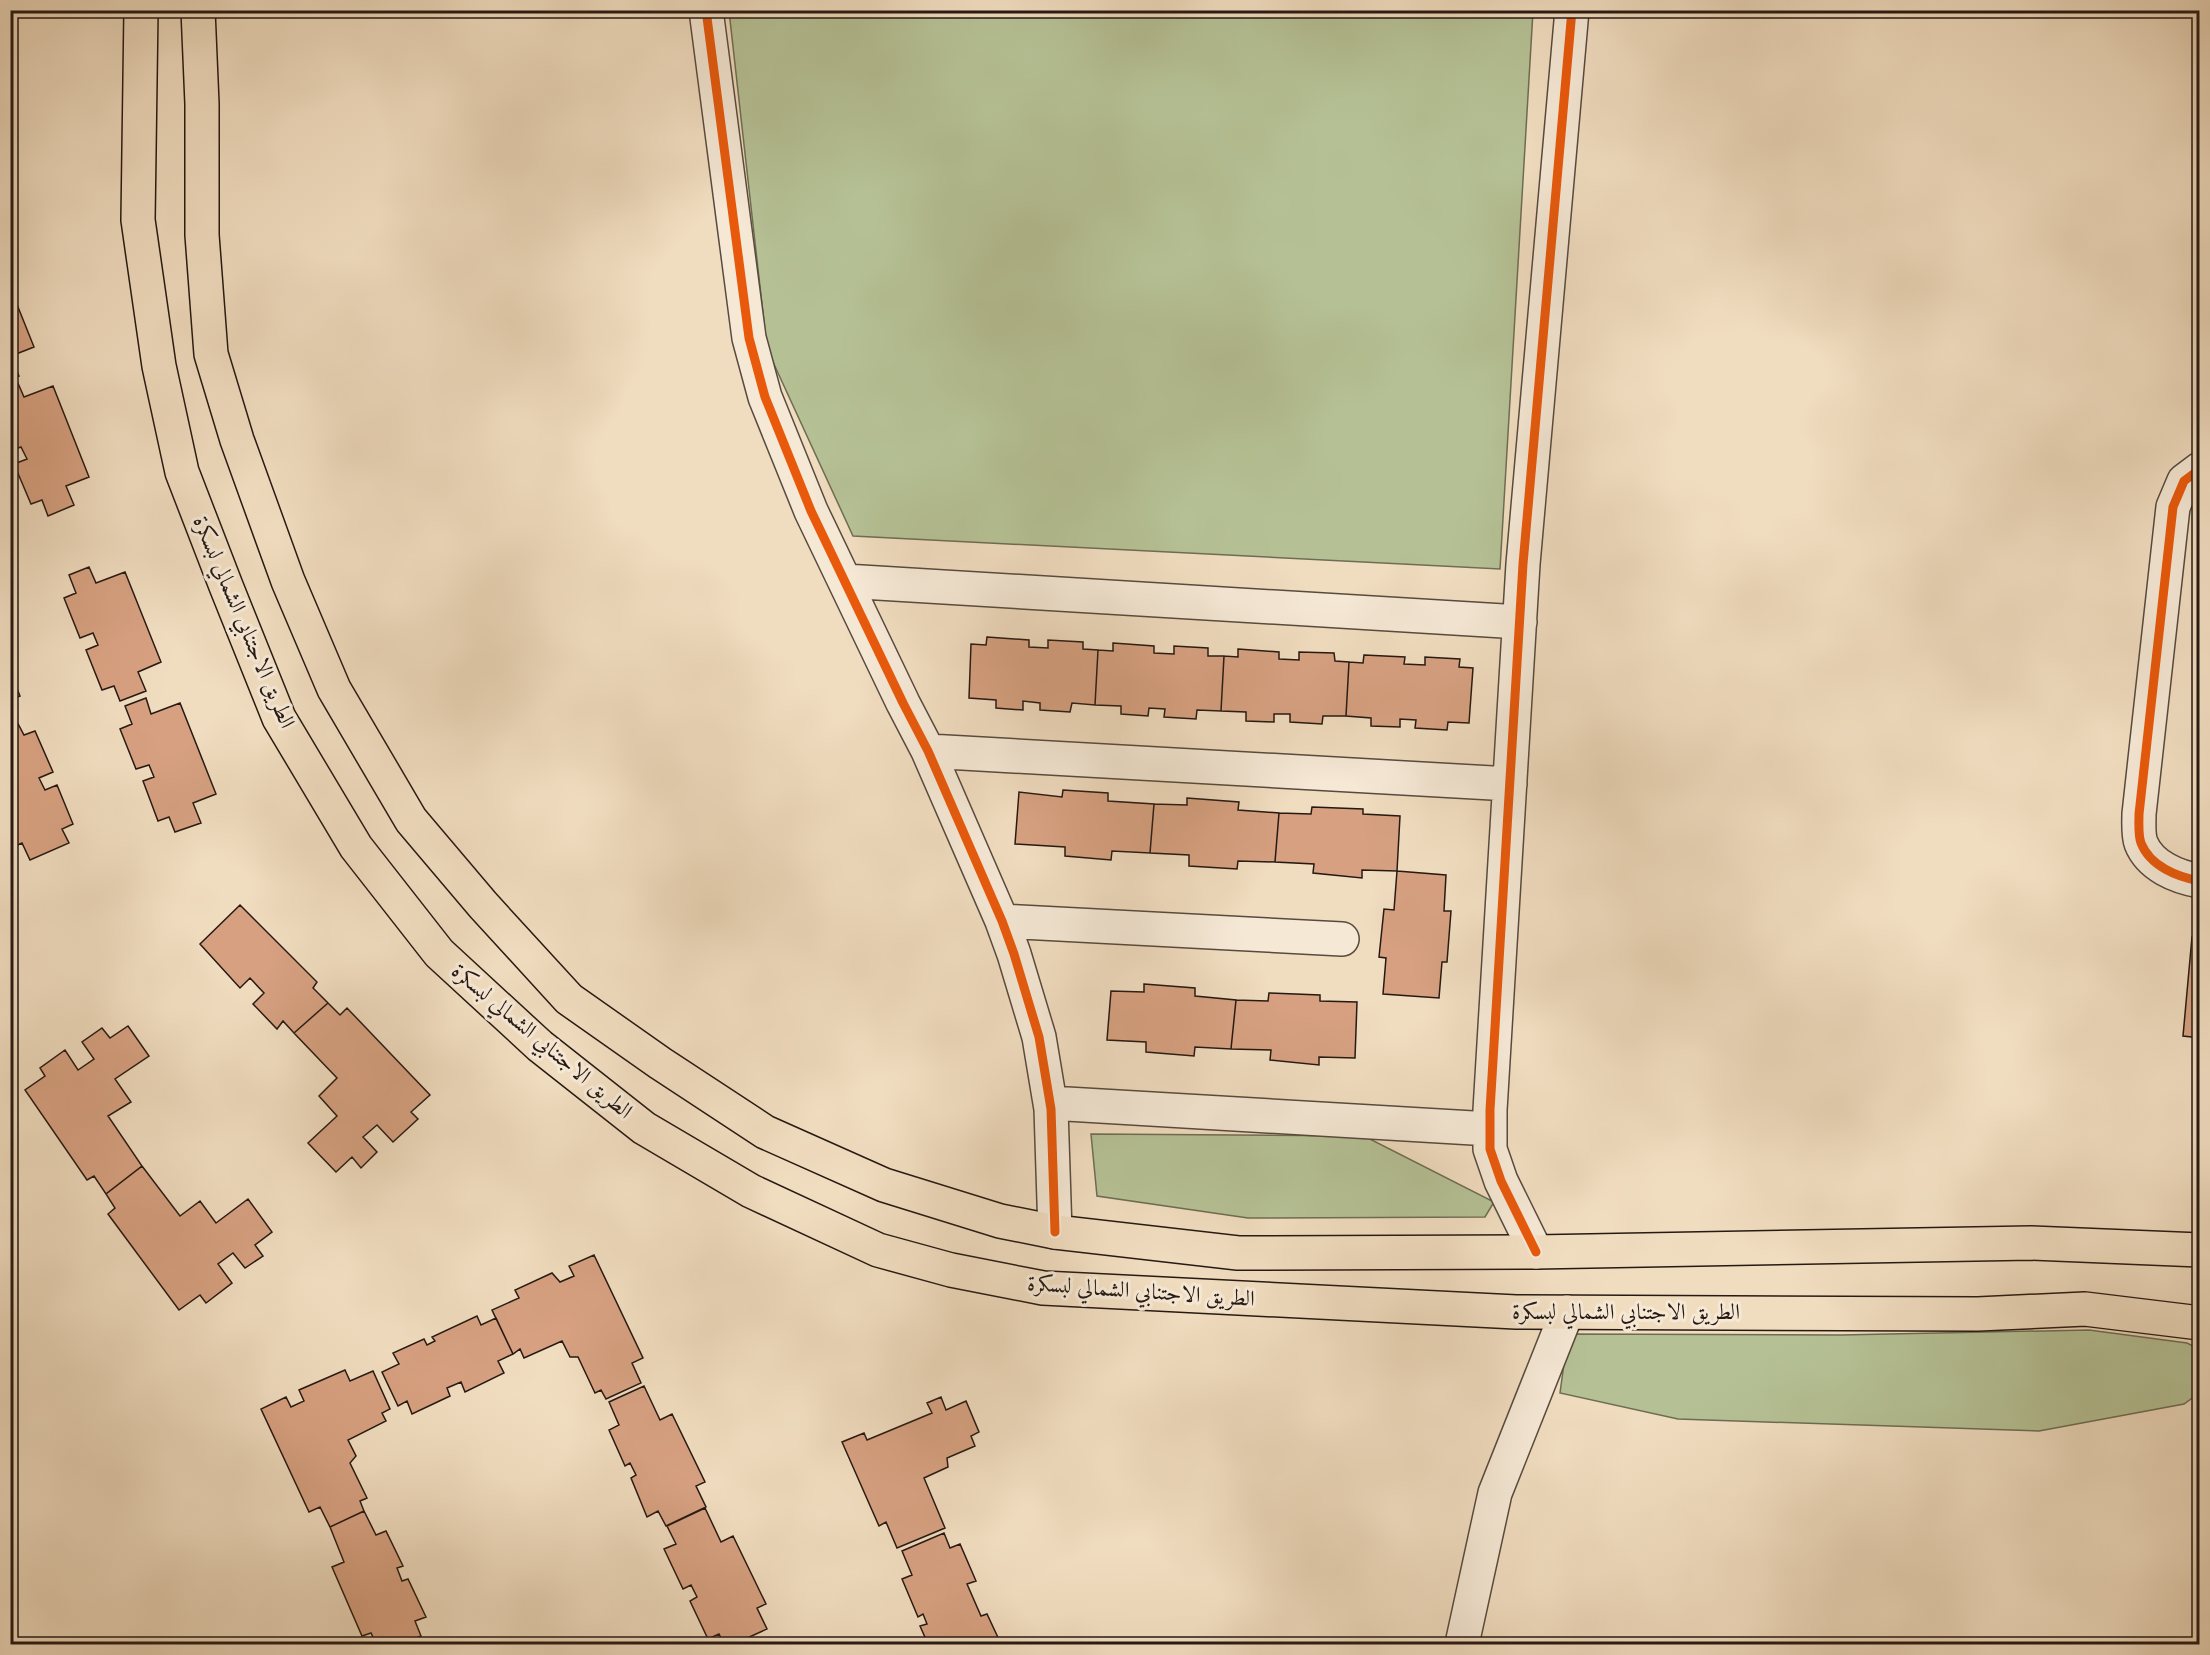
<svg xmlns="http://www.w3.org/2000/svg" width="2210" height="1655" font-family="Cardo,Amiri,serif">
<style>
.green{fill:#b5c195;stroke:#6e6d54;stroke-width:1.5}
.building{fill:#d7a181;stroke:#261913;stroke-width:1.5}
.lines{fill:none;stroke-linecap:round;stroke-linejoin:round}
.minor-casing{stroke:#584a3e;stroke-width:36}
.highway-casing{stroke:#261913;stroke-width:36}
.minor{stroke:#f5e8d5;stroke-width:33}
.highway{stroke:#f0dcbf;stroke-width:33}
.cycleway-casing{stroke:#f5e8d5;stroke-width:13}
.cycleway{stroke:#e8590c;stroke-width:9}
.labels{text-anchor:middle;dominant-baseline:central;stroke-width:6;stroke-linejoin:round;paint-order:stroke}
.street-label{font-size:22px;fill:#261913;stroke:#f5e8d5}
</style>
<rect width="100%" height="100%" fill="#f0dcbf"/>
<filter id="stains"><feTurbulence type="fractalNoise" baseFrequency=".00333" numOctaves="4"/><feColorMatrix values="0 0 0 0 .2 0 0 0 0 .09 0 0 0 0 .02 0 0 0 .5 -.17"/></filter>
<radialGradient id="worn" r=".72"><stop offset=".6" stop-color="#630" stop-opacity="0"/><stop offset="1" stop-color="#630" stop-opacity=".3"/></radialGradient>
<path class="green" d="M729 11H1533L1500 569 853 536 767 349Z
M1091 1134 1364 1136 1494 1202 1485 1217 1248 1218 1097 1196Z
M2089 1330 2187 1343 2199 1349V1393L2184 1404 2039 1431 1678 1419 1560 1393 1568 1334 1841 1335Z"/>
<path class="building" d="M10 287 34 347 11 356 19 376 10 380Z
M17 381 24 397 53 386 89 477 66 486 74 505 48 516 42 500 31 504 14 464 27 459 21 447 10 451V384Z
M89 567 96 583 125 572 161 662 138 672 146 691 120 701 114 686 102 690 86 650 98 645 93 633 80 638 64 598 76 593 69 575Z
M987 637 1029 640V647L1048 648V640L1083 642V649L1098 650 1095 705 1072 703 1070 712 1040 710V703L1023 701V710L996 708V700L969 698 971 644 986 645Z
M1113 643 1154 646V653L1174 654V646L1208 648V656H1224L1221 711 1197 710 1196 719 1164 717 1165 709 1149 708 1148 716 1121 714V706L1095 705 1098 650 1113 651Z
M1238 649 1279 652V659L1299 660V652L1334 653 1335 661 1349 662 1346 716H1323L1322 724 1290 722V714H1274V722L1246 721V712L1221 711 1224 656 1238 657Z
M1364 655 1405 657 1404 664 1425 665V657L1460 659 1459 667 1473 668 1469 723 1448 722 1447 730 1415 728 1416 720 1400 719V727L1371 726V718L1346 716 1349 662 1363 663Z
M10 671 20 696 10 700Z
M146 698 151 714 180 703 216 794 193 803 201 823 175 832 169 817 158 821 143 781 154 777 149 765 136 769 120 729 132 724 125 706Z
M15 718 24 735 35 731 53 772 39 778 45 790 57 785 73 824 62 829 69 843 30 860 22 843 13 847 10 840V720Z
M1063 790 1108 793V801L1154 804 1150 853 1112 851 1111 860 1065 856V847L1015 844 1019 792 1062 797Z
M1187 798 1239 802 1238 810 1279 813 1275 862 1238 861 1237 869 1189 866V855L1150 853 1154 804 1187 805Z
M1312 807 1363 809V814L1400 816 1397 871 1362 870V878L1313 873 1314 864 1275 862 1279 813 1311 814Z
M1397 871 1446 875 1444 911H1451L1447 962H1442L1439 998 1383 994 1386 958 1379 957 1384 909 1394 910Z
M240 905 317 982 313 988 328 1003 294 1033 283 1021 277 1029 253 1004 264 993 250 978 240 988 200 944Z
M2192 937 2200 938V1038L2183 1036Z
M1144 984 1195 988V996L1236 1000 1231 1049 1195 1047 1194 1056 1146 1052V1042L1107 1040 1111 991 1144 992Z
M1269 993 1320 995V1001L1357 1002 1355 1058 1319 1057V1065L1270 1060 1271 1050 1231 1049 1236 1000 1268 1001Z
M328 1003 340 1015 347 1008 430 1095 411 1112 418 1119 393 1142 377 1125 363 1137 377 1152 361 1168 352 1157 336 1172 308 1143 337 1116 319 1096 337 1078 294 1033Z
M128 1026 149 1056 115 1079 131 1102 108 1116 142 1166 106 1194 94 1176 87 1180 25 1090 45 1076 40 1068 65 1050 78 1070 94 1059 82 1042 102 1028 110 1038Z
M142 1166 180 1216 200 1201 216 1223 248 1199 272 1232 255 1245 263 1256 245 1268 233 1253 218 1264 232 1283 206 1303 200 1295 179 1310 108 1214 115 1208 106 1194Z
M594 1255 643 1358 632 1363 641 1383 606 1399 601 1390 595 1393 578 1357H570L562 1341 524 1358 520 1349 513 1354 492 1310 519 1298 515 1290 552 1273 560 1282 574 1276 569 1266Z
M477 1316 481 1325 496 1318 513 1354 498 1361 504 1373 465 1392 461 1382 447 1388 450 1396 412 1414 407 1401 398 1406 382 1372 399 1364 393 1353 424 1339 427 1345 435 1341 432 1337Z
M345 1370 350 1381 373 1371 390 1409 382 1413 386 1421 348 1440 356 1456 350 1463 367 1498 360 1501 364 1511 330 1527 320 1507 309 1512 261 1409 286 1397 291 1407 304 1401 299 1390Z
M644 1386 660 1420 672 1414 705 1482 696 1486 706 1507 666 1526 658 1511 647 1517 631 1478 636 1475 630 1463 625 1466 609 1430 619 1425 609 1402Z
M941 1397 946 1410 966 1401 979 1432 971 1436 975 1446 947 1458 948 1467 924 1478 945 1528 897 1548 886 1522 879 1526 842 1442 864 1433 867 1440 932 1413 927 1403Z
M705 1508 721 1542 733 1536 766 1604 757 1608 767 1629 734 1644H724L719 1634 708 1639 690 1601 697 1597 691 1585 683 1589 664 1549 676 1544 667 1526Z
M364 1511 376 1535 386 1531 403 1566 397 1568 402 1581 408 1579 426 1617 415 1621 421 1636 401 1644H376L371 1633 362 1636 332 1567 344 1562 330 1527Z
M944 1533 950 1548 960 1544 976 1581 967 1584 981 1616 987 1614 1001 1644H928L920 1626 927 1624 923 1614 918 1617 902 1579 912 1575 902 1551Z"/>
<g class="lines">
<defs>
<path id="minor" d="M706 10 749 338 765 397 811 511 903 703 928 751 1002 921 1014 954 1039 1037 1051 1109 1055 1232
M2200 469 2184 481 2173 507 2139 814C2139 823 2138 835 2141 843 2150 866 2177 877 2200 881
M845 581 1520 622
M928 751 1510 784
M1002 921 1342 939
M1050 1103 1490 1129
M1536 1252 1501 1181 1490 1149V1110L1523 564 1572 10
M1462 1644 1495 1493 1567 1312"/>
<path id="highway" d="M141 10 138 220 159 366 182 472 226 586 279 718 356 847 439 953 540 1046 644 1128 751 1191 878 1250 951 1270 1043 1288 1516 1312 1978 1314 2085 1309 2200 1323
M198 10 202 104V235L211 354 237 440 288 581 334 689 411 820 483 905 569 999 660 1063 765 1132 884 1185 1000 1221 1055 1232 1238 1253 1536 1252 2031 1243 2200 1250"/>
</defs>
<use href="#minor" class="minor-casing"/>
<use href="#highway" class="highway-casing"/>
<use href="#minor" class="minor"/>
<use href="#highway" class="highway"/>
<defs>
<path id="cycleway" d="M706 10 749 338 765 397 811 511 903 703 928 751 1002 921 1014 954 1039 1037 1051 1109 1055 1232
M2200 469 2184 481 2173 507 2139 814C2139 823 2138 835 2141 843 2150 866 2177 877 2200 881
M1536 1252 1501 1181 1490 1149V1110L1523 564 1572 10"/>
</defs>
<use href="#cycleway" class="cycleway-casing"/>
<use href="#cycleway" class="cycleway"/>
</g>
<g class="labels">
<g class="street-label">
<text transform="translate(244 622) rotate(67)">الطريق الاجتنابي الشمالي لبسكرة</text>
<text transform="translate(542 1041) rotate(40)">الطريق الاجتنابي الشمالي لبسكرة</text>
<text transform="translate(1141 1291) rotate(4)">الطريق الاجتنابي الشمالي لبسكرة</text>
<text x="1626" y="1312">الطريق الاجتنابي الشمالي لبسكرة</text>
</g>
</g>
<rect width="2210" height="1655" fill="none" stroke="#f0dcbf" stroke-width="36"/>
<rect x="12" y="12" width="2186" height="1631" fill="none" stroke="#261913" stroke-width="3"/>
<rect x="18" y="18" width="2174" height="1619" fill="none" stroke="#261913" stroke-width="1.5"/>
<rect width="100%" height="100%" filter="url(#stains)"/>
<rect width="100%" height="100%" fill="url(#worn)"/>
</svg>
